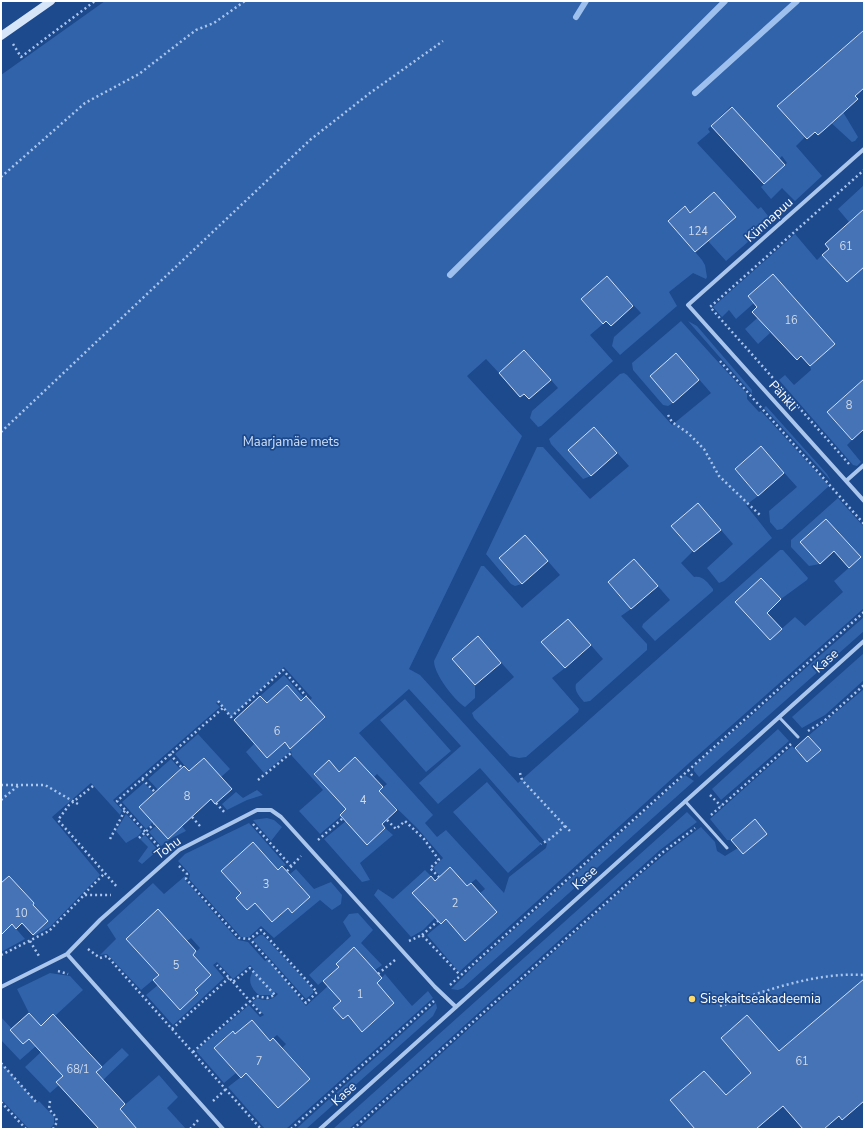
<svg xmlns="http://www.w3.org/2000/svg" width="865" height="1130" font-family="'Nunito Sans',sans-serif">
<style>
.green{fill:#3163ab;fill-rule:evenodd}
.lines{fill:none;stroke-linecap:round;stroke-linejoin:round}
.stream{stroke:#9ec0ee;stroke-width:6}
.building{fill:#4673b5;stroke:#d0e1f9}
.path{stroke:#abc6ed;stroke-width:2.5;stroke-dasharray:2 3;stroke-linecap:butt}
.lane{stroke:#abc6ed;stroke-width:3}
.street{stroke:#abc6ed;stroke-width:4}
.secondary{stroke:#d7e5f9;stroke-width:8}
.poi-dot{fill:#fcd86a;stroke:#1d498d;stroke-width:1.5}
.labels{text-anchor:middle;dominant-baseline:central;stroke-width:3.5;stroke-linejoin:round;paint-order:stroke}
.number-label{font-size:11px;fill:#d1dcec}
.street-label{font-size:13px;fill:#fff;stroke:#1d498d}
.park-label{font-size:13px;fill:#d0e1f9;stroke:#1d498d}
.poi-label{font-size:13px;fill:#fff;stroke:#1d498d;text-anchor:start}
</style>
<rect width="100%" height="100%" fill="#1d498d"/>
<path class="green" d="M105 1H864V29L778 106 805 137 796 146 822 176 795 201 782 188 771 199 761 187 787 163 782 156 779 159 736 128 744 120 731 106 708 129 710 132 697 143 758 209 761 207 772 221 726 261 708 241 714 192 690 213 684 206 668 220 702 260 705 265 707 277 706 279 693 273 669 292 677 306 620 355 612 346 614 337 641 313 606 276 581 299 603 324 590 335 613 361 541 426 538 427 530 418 532 411 558 388 525 350 499 373 486 359 467 376 522 436 409 669 420 675 518 783 780 550H783L808 578 807 580 781 599 761 578 735 601 770 639 795 617 805 626 843 592 834 581 861 557 826 519 800 542 820 564 809 566 791 547V540L838 498 864 527V608L688 764 459 972 427 935 446 919 466 940 497 912 480 893 485 889 476 879 467 886 450 867 440 876 433 868 443 858 417 828 379 791 387 784 377 774 374 777 355 757 339 772 329 760 314 773 346 809 340 814 341 816 320 834 299 811 323 790 292 756 291 751 264 773 246 752 254 744 267 758 285 742 290 748 325 718 310 700 312 698 284 667 231 717 218 701 216 703 220 707 113 800 122 810 120 815 91 783 52 817 100 875 50 927 34 936 33 935 47 922 33 905 34 903 9 876 1 883V75ZM409 689 461 746 419 783 438 804 480 768 547 844 546 848 509 877 504 893 446 830 437 837 425 823 433 815 359 733Z
M843 112 858 137 855 141 852 142 828 120Z
M864 185V209L849 222 838 209Z
M795 234 817 260 822 255 847 282 864 267V379L827 412 852 440 847 445 861 462 857 466 853 465 779 380 785 375 794 385 811 370 810 366 835 344 773 274 748 296 754 303 736 319 729 310 722 317 713 307Z
M763 313 770 321 765 326 770 333 758 344 745 329Z
M681 321 747 394V399L759 412 761 411 829 486 782 529 777 530 770 522 769 511 797 487 761 447 735 470 758 496 746 505 772 538 724 581 719 583 707 568 733 544 698 503 672 526 693 551 681 563 694 577C703 575 708 583 713 589V591L655 641 642 627 643 624 670 600 634 559 608 583 631 609 621 616 647 644V650L590 701 584 702C579 696 574 691 576 684L603 659 568 619 542 642 565 668 552 678 579 709 578 712 526 757 519 758 510 756 474 718 472 713 514 677 478 637 452 659 475 685V698L465 707C454 700 434 674 434 661L481 566H484L522 608 560 575 525 535 499 558 522 584 515 586 511 584 486 554 537 447H543L590 499 629 466 594 427 568 450 591 476 583 479 551 444 549 439 620 374 624 373 627 375 672 425 711 393 676 353 650 376 673 403 668 406 663 405 633 370 632 363Z
M688 321 697 326 752 390V394Z
M766 406 827 474 831 481 764 408Z
M864 617V631L699 777 694 771V766Z
M864 653V680L825 715 802 728 792 717Z
M284 675 304 698 301 701 287 685 267 703 260 696Z
M864 689V990L820 1045 806 1028 779 1051 747 1015 721 1038 751 1073 726 1095 704 1071 670 1100 695 1129H358L628 885 670 850 701 827 715 842 717 851 725 856 738 848 743 854 767 834 755 819 731 840H727L710 819 792 746 808 762 821 750 808 736Z
M405 699 451 751 426 772 380 720Z
M778 729 789 741 721 800 712 789Z
M198 734 230 769 221 777 204 758 189 771 175 754Z
M171 759 180 769 158 790 148 779Z
M685 775 694 781 463 988 458 990 451 989 473 967Z
M487 782 541 844 508 873 453 812Z
M144 783 154 793 139 807 153 822 146 829 122 802Z
M257 790 263 795 247 800 227 810 222 804 236 792 243 798Z
M687 812 697 822 660 850 349 1129H333Z
M126 814 142 831 138 836 126 843 116 831Z
M267 818 274 820 282 827 271 841 253 820Z
M346 821 367 845 385 828 393 835 360 863 370 880 362 882 324 839Z
M249 823 286 865 278 870 221 871 241 893 247 910 255 903 272 922 288 908 292 913 310 897 290 874 296 869 314 889 331 882 342 895 341 904 332 910 320 900 274 938 261 926 249 937H241L189 879 190 874 178 861 185 854Z
M156 826 168 839 182 826 186 831 172 838 161 846 149 832Z
M145 835 158 850 142 864 138 861 148 847 140 839Z
M425 870 431 876 413 893 435 918 423 930 411 937 374 895 378 889 393 899Z
M185 876V880L238 940 248 942 265 961 268 959 306 1006 328 986 341 1001 334 1008 343 1019 348 1015 362 1031 394 1003 377 983 385 974 412 1006 428 991 433 998 286 1129H265L228 1087 246 1073 278 1108 310 1079 282 1048 286 1044 277 1035 270 1041 235 1034 232 1031 214 1048 236 1073 224 1083 196 1051 249 1005 260 1017 264 1015 252 1002 257 998C264 1001 272 1001 278 994L275 992 272 995H259C250 988 247 979 254 970L250 965 233 979 217 962 213 965 224 978 173 1025 146 995 158 985 180 1010 198 994 195 990 193 955 200 948 191 938 187 941 158 909 126 939 159 975 141 990 107 954 100 955 116 939 107 925 153 883 164 894Z
M358 913 373 930 361 943 382 965 375 970 354 947 336 964 339 967 318 985 309 975 351 936 343 922 349 914Z
M12 924 25 939 1 952V935Z
M260 935H263L313 989V993L306 999 253 940Z
M50 973 70 976 83 990 55 1016 53 1014 41 1026 29 1013 17 989Z
M436 1003 437 1008 433 1016 306 1129H296Z
M1 1017 12 1029 29 1039 36 1046 20 1060 1 1040Z
M122 1048 129 1055 103 1080 96 1072Z
M41 1052 63 1076 56 1082 59 1085 50 1093 25 1067Z
M1 1063 37 1103 39 1101 54 1117V1124L50 1129H29L1 1099Z
M159 1075 178 1097 167 1108 186 1129H126L120 1109Z"/>
<g class="lines">
<path class="stream" d="M576 17 586 1
M695 93 797 1
M450 275 725 1"/>
</g>
<path class="building" d="M864 30V88L855 96 858 99 825 129 818 135 815 132 807 139 777 106Z
M732 107 785 165 764 184 711 126Z
M714 192 736 217 695 252 668 221 685 206 690 213Z
M864 209V267L847 282 822 255 829 249 825 244Z
M773 274 835 344 810 366 801 356 797 360 752 312 757 307 748 296Z
M607 276 633 306 611 326 606 321 603 324 581 299Z
M524 350 551 380 529 399 524 394 520 397 499 373Z
M676 353 699 380 673 403 650 376Z
M864 379V429L852 440 827 412Z
M594 427 617 453 591 476 568 450Z
M761 446 784 473 758 496 735 469Z
M698 503 721 530 694 552 671 526Z
M826 519 861 557 849 568 834 551 820 564 800 542Z
M525 535 548 561 522 584 499 558Z
M634 559 658 586 631 609 608 582Z
M761 578 781 599 767 613 782 629 770 640 735 602Z
M568 619 591 645 565 668 541 642Z
M478 636 501 663 475 685 452 659Z
M287 685 301 701 306 696 325 717 290 749 285 742 267 758 234 720 260 696 267 703Z
M808 736 821 750 807 762 795 748Z
M355 757 383 787 379 791 397 810 382 824 385 828 367 845 340 815 346 809 314 774 329 760 339 772Z
M204 758 232 789 215 804 211 799 168 839 139 807 184 766 189 771Z
M755 819 767 834 743 854 731 840Z
M253 842 278 870 282 866 310 897 292 913 288 908 272 922 255 903 247 910 236 898 241 893 221 871Z
M450 867 467 886 471 883 497 912 465 941 446 919 441 924 412 893 431 876 435 881Z
M9 876 34 903 33 905 48 921 33 935 22 923 16 929 12 924 1 935V883Z
M158 909 196 951 193 955 211 975 195 990 198 993 180 1010 153 980 159 975 126 939Z
M354 947 382 978 377 983 394 1003 362 1032 348 1015 343 1019 333 1008 341 1001 323 981 339 967 336 964Z
M864 979V1101L842 1120 839 1116 824 1129H803L783 1106 756 1129H695L670 1100 704 1071 726 1095 751 1073 721 1038 747 1015 779 1051Z
M29 1013 41 1026 53 1014 102 1067 96 1072 125 1104 120 1109 137 1129H99L56 1082 63 1076 29 1039 23 1044 10 1030Z
M252 1020 270 1041 273 1038 310 1079 278 1108 246 1073 241 1078 214 1048 233 1031 235 1034Z"/>
<g class="lines">
<path class="path" d="M13 44 21 57 95 1
M1 177 85 103 139 74 196 30 214 23 245 1
M720 361 864 524
M668 415 672 422 688 433 704 449 719 476 761 516
M1 432 310 140 370 93 443 41
M849 464 710 307 864 170
M218 701 231 717 283 670 306 696
M808 731 824 721 864 685
M170 754 182 768
M688 770 694 778
M520 773 522 780 565 826 550 839 541 844
M142 779 155 792
M258 780 291 753
M1 785H45L78 804
M93 786 69 805 58 820 118 888
M710 795 721 806
M1 800 19 785
M216 803 225 813
M711 815 791 744
M192 817 200 826
M387 820 396 829 405 821 424 839 439 860 430 868 439 877
M253 824 291 866
M565 826 572 833
M139 838 154 824
M110 839 125 810
M318 840 343 818
M162 850 117 801 223 708
M179 866 187 874 186 879 239 938 250 939 306 1003 317 992 261 930 250 939
M287 871 301 856
M84 894 105 873
M422 935 438 921
M30 941 39 956
M409 941 422 935 460 975
M88 949 100 958 107 956 261 1129
M1 955 49 931 84 895H111
M58 971 68 974
M378 974 395 960
M233 982 262 1015
M450 985 864 612
M720 1006C765 991 815 972 864 975
M172 1029 229 978
M193 1052 256 996 267 998 275 995 250 968 233 982 217 965
M1 1063 37 1103
M50 1101 49 1109 56 1117 57 1122 53 1129
M213 1101 226 1089
M1 1102 26 1129
M190 1129 199 1119
M291 1129 434 1001
M353 1129 663 852 695 828"/>
<path class="lane" d="M779 717 798 737
M685 801 727 848"/>
<path class="street" d="M864 149 688 305 864 501
M846 481 864 465
M1 987 67 954
M223 1129 67 954 100 920 179 850 257 810H271L281 817 435 987 456 1007
M320 1129 864 641"/>
<path class="secondary" d="M1 36 51 1"/>
</g>
<circle class="poi-dot" cx="692" cy="999" r="4"/>
<g class="labels">
<g class="number-label">
<text x="698" y="231">124</text>
<text x="846" y="246">61</text>
<text x="791" y="320">16</text>
<text x="849" y="405">8</text>
<text x="277" y="731">6</text>
<text x="187" y="796">8</text>
<text x="363" y="800">4</text>
<text x="266" y="884">3</text>
<text x="455" y="903">2</text>
<text x="21" y="913">10</text>
<text x="176" y="965">5</text>
<text x="360" y="994">1</text>
<text x="259" y="1061">7</text>
<text x="802" y="1061">61</text>
<text x="78" y="1069">68/1</text>
</g>
<g class="street-label">
<text transform="translate(769 220) rotate(-42)">Künnapuu</text>
<text transform="translate(783 396) rotate(48)">Pähkli</text>
<text transform="translate(826 661) rotate(-42)">Kase</text>
<text transform="translate(168 848) rotate(-36)">Tohu</text>
<text transform="translate(585 878) rotate(-42)">Kase</text>
<text transform="translate(344 1094) rotate(-42)">Kase</text>
</g>
<g class="park-label">
<text x="291" y="442">Maarjamäe mets</text>
</g>
<g class="poi-label">
<text x="700" y="999">Sisekaitseakadeemia</text>
</g>
</g>
<rect width="865" height="1130" fill="none" stroke="#ffffff" stroke-width="4"/>
</svg>
